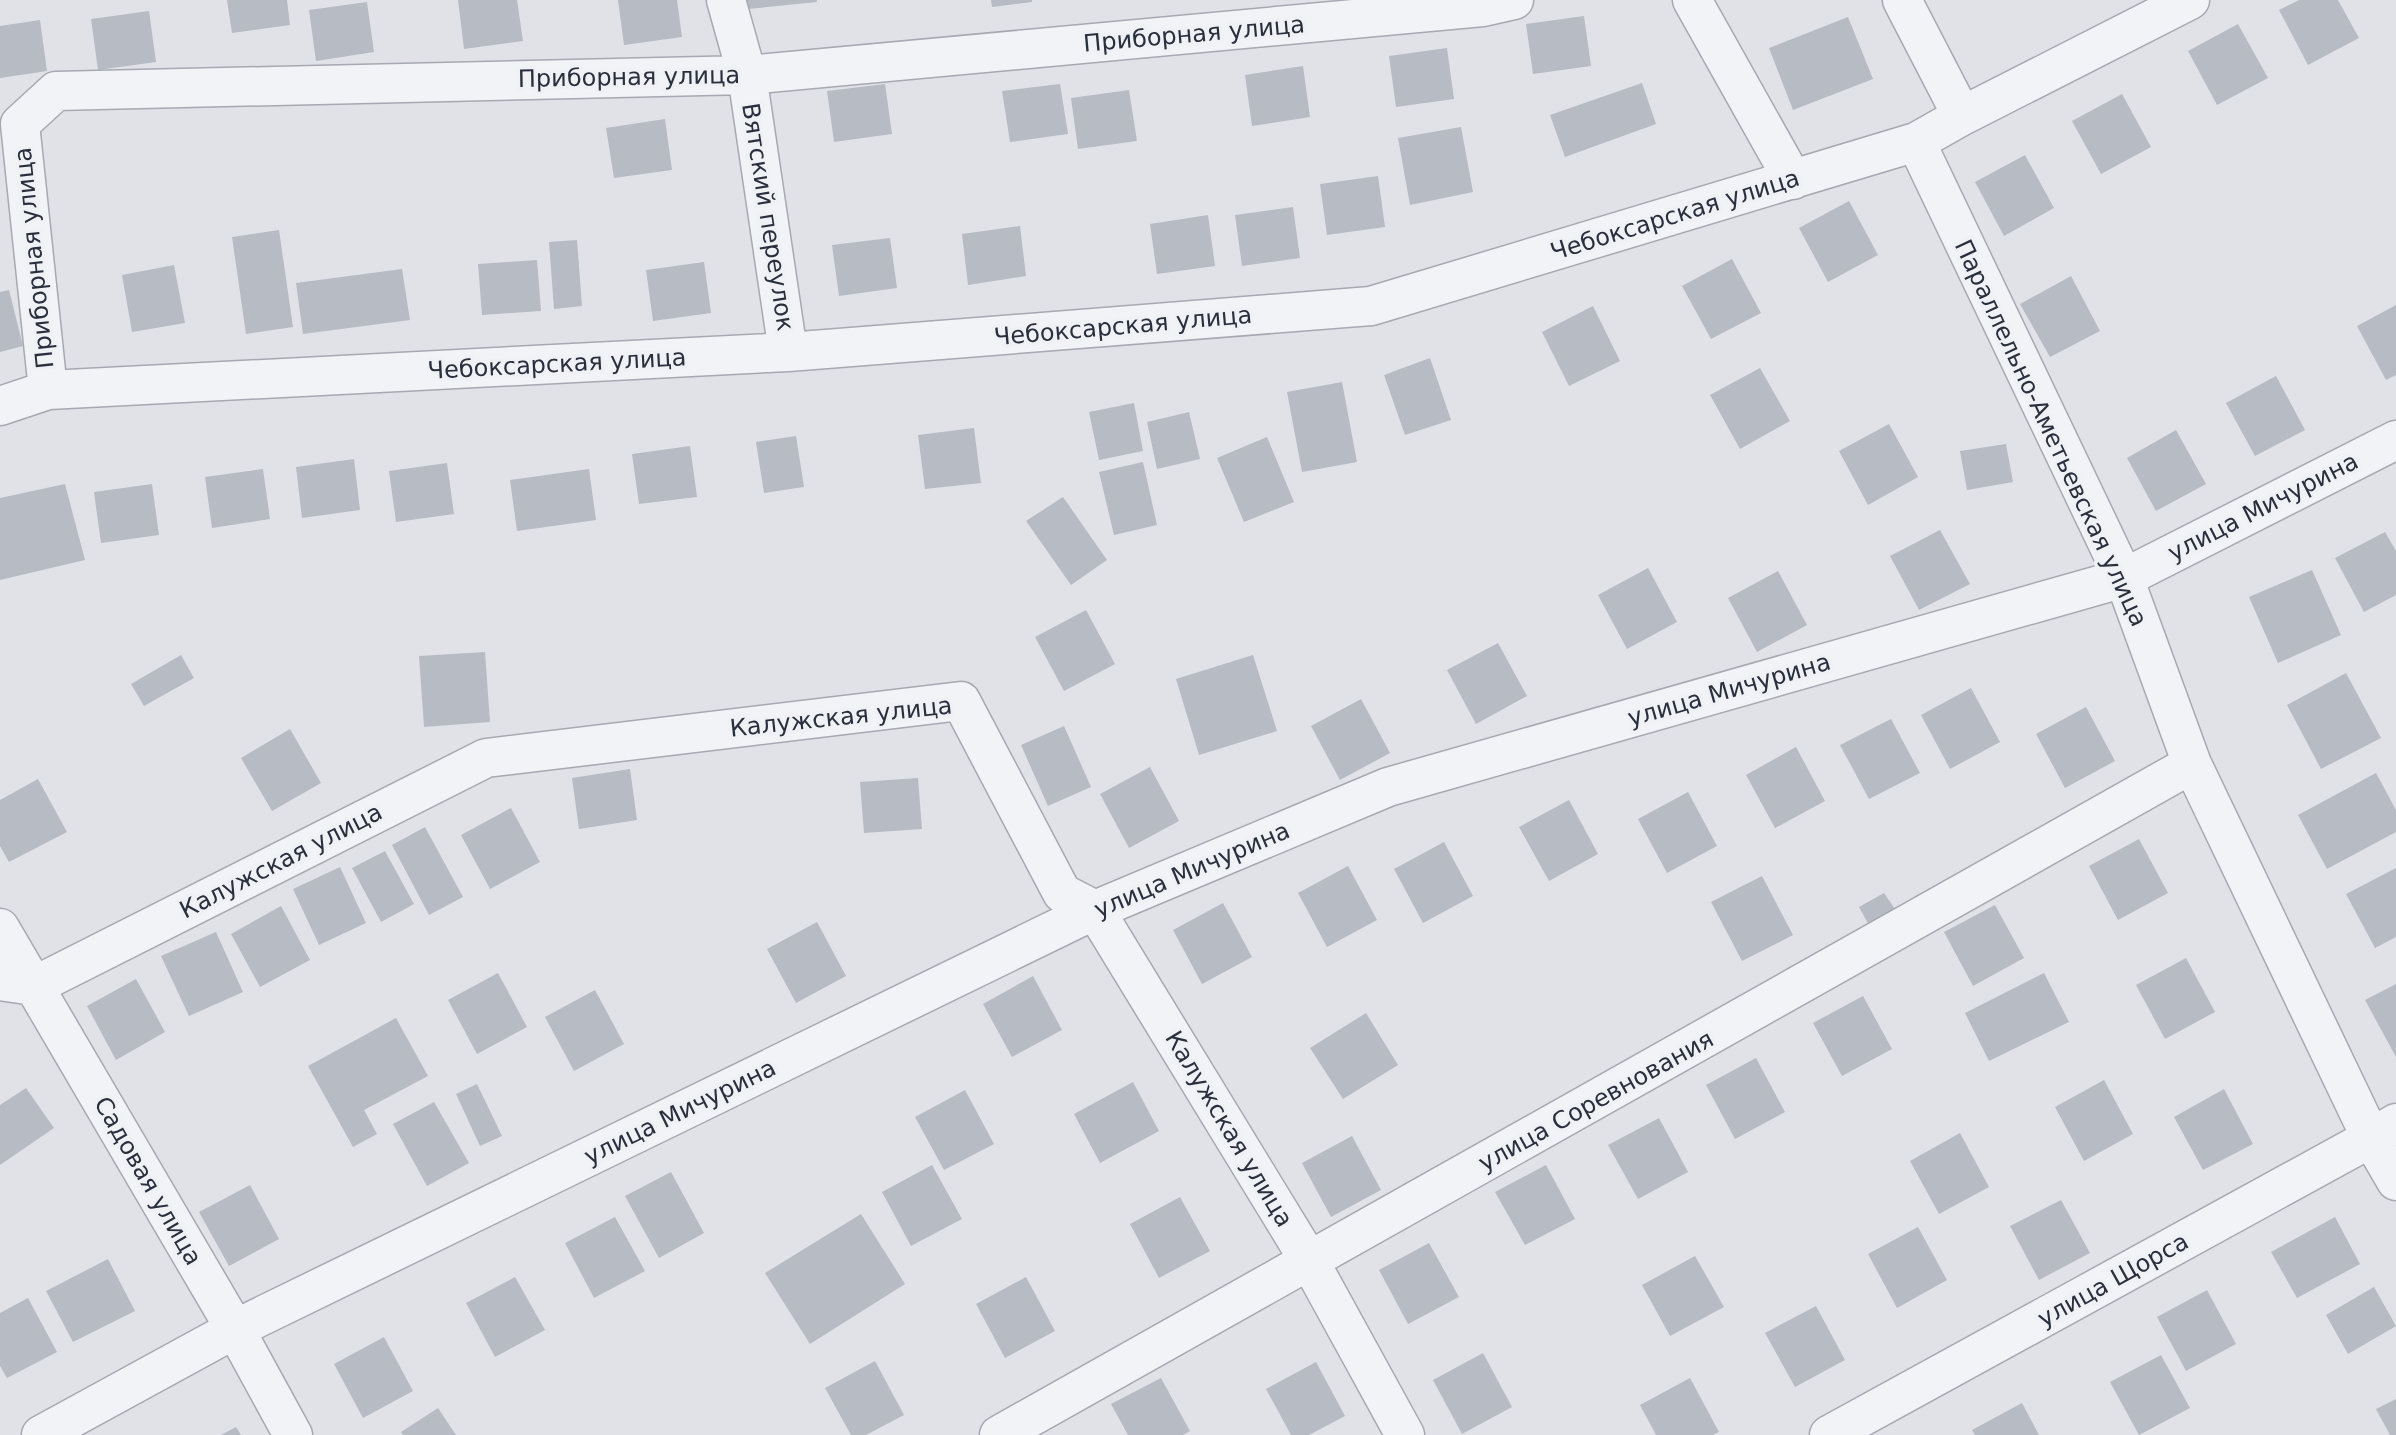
<svg xmlns="http://www.w3.org/2000/svg" width="2396" height="1435" font-family="'DejaVu Sans',sans-serif">
<style>
.building{fill:#b7bbc4}
.lines{fill:none;stroke-linecap:round;stroke-linejoin:round}
.minor-casing{stroke:#a6a9b1;stroke-width:41}
.minor{stroke:#f2f3f6;stroke-width:38}
.labels{text-anchor:middle;dominant-baseline:central;stroke-width:7;stroke-linejoin:round;paint-order:stroke}
.street-label{font-size:24px;fill:#2a2f3d;stroke:#eff1f5}
</style>
<rect width="100%" height="100%" fill="#e0e2e8"/>
<path class="building" d="M227 0H287L290 25 232 33Z
M458 0H517L523 41 464 49Z
M618 0H677L682 37 624 45Z
M747 0H817V2L748 9Z
M991 0H1032V2L992 7Z
M2299 0H2338L2359 38 2308 65 2279 10Z
M367 2 374 52 316 61 309 10Z
M149 11 156 62 98 70 91 19Z
M1584 16 1591 66 1533 74 1526 24Z
M1848 17 1873 79 1793 110 1769 48Z
M40 20 47 71 0 78V26Z
M2238 24 2268 78 2217 105 2188 51Z
M1447 48 1454 99 1396 107 1389 56Z
M1303 66 1310 117 1252 126 1245 75Z
M1642 83 1656 124 1565 157 1550 115Z
M885 84 892 134 834 142 827 91Z
M1060 84 1068 134 1010 142 1002 91Z
M1129 90 1137 141 1078 149 1071 98Z
M2122 94 2151 147 2101 174 2072 121Z
M665 119 672 170 614 178 606 128Z
M1461 127 1473 192 1410 205 1398 138Z
M2025 155 2054 208 2004 236 1975 182Z
M1378 176 1385 227 1327 235 1320 184Z
M1849 201 1878 255 1828 282 1799 228Z
M1293 207 1300 258 1242 266 1235 215Z
M1208 215 1215 266 1157 274 1150 224Z
M1020 226 1026 276 968 285 962 234Z
M279 230 293 327 246 334 232 237Z
M890 238 897 288 839 296 832 245Z
M577 240 582 306 554 309 549 242Z
M1732 259 1761 313 1711 339 1682 286Z
M537 260 541 311 482 315 478 264Z
M704 262 711 313 653 321 646 270Z
M174 265 185 323 132 332 122 275Z
M402 269 410 320 303 334 296 283Z
M2071 276 2100 331 2050 357 2020 304Z
M9 290 23 346 0 352V292Z
M2396 305V375L2386 380 2357 326Z
M1593 306 1620 361 1569 386 1542 332Z
M1430 358 1451 420 1405 435 1384 375Z
M1760 368 1790 421 1740 449 1710 395Z
M2276 376 2305 430 2255 456 2226 403Z
M1342 382 1357 462 1302 472 1287 392Z
M1134 403 1143 451 1099 460 1089 412Z
M1189 412 1200 459 1157 469 1147 422Z
M1889 424 1918 477 1868 505 1839 451Z
M974 428 981 483 925 489 918 435Z
M2176 430 2206 484 2156 511 2127 458Z
M796 436 804 487 764 493 756 442Z
M1267 437 1294 502 1244 522 1217 458Z
M2006 444 2013 482 1967 490 1960 451Z
M690 446 697 497 639 504 632 454Z
M354 459 360 510 302 518 296 467Z
M1143 462 1157 525 1114 535 1099 472Z
M447 463 454 514 396 522 389 471Z
M263 469 270 519 212 528 205 477Z
M589 469 596 520 517 531 510 480Z
M65 484 85 560 0 580V498Z
M152 484 159 535 101 543 94 492Z
M1063 497 1107 560 1071 585 1026 521Z
M1940 530 1970 584 1919 610 1890 556Z
M2385 532 2396 551V595L2364 612 2335 558Z
M1648 568 1677 622 1627 649 1598 595Z
M2312 570 2341 635 2278 663 2249 597Z
M1778 571 1807 625 1757 652 1728 598Z
M1086 610 1115 664 1064 691 1035 637Z
M1498 643 1527 696 1476 724 1447 670Z
M485 652 490 722 424 727 419 656Z
M181 655 194 678 144 706 131 684Z
M1253 655 1277 731 1199 755 1176 679Z
M2346 673 2381 738 2321 769 2287 705Z
M1971 688 2000 742 1950 769 1921 715Z
M1361 699 1390 753 1340 780 1311 726Z
M2086 707 2115 761 2065 788 2036 734Z
M1891 719 1920 773 1869 799 1840 745Z
M1064 726 1091 787 1048 806 1021 745Z
M290 729 321 783 272 811 241 758Z
M1796 747 1825 801 1775 828 1746 775Z
M1150 767 1179 821 1129 848 1100 794Z
M630 769 637 820 579 829 572 778Z
M2376 773 2396 810V832L2327 869 2298 815Z
M918 778 922 829 864 833 860 782Z
M38 779 67 832 9 862 0 846V800Z
M1688 792 1717 846 1667 873 1638 819Z
M1569 800 1598 854 1549 881 1519 827Z
M511 808 540 862 490 889 461 835Z
M425 827 463 897 429 915 392 845Z
M2139 839 2168 893 2118 920 2089 866Z
M1444 842 1473 896 1423 923 1394 869Z
M385 851 414 904 381 922 352 868Z
M1348 866 1377 920 1327 947 1298 893Z
M340 867 366 923 319 945 293 889Z
M2396 868V937L2375 948 2346 894Z
M1762 876 1793 935 1742 961 1711 902Z
M1884 893 1897 912 1870 927 1859 907Z
M1223 903 1252 957 1202 984 1173 930Z
M1995 905 2024 958 1973 986 1944 932Z
M281 906 310 960 260 987 231 934Z
M817 922 846 976 796 1003 767 949Z
M216 932 243 992 189 1016 161 956Z
M2186 958 2215 1012 2165 1039 2136 985Z
M498 973 527 1027 477 1054 448 1000Z
M2044 973 2069 1022 1989 1061 1965 1013Z
M1033 976 1062 1030 1012 1057 983 1004Z
M136 979 165 1032 116 1060 87 1006Z
M2396 984V1057L2365 1000Z
M595 990 624 1044 574 1071 545 1017Z
M1863 996 1892 1049 1842 1076 1813 1023Z
M1366 1013 1398 1065 1343 1099 1310 1048Z
M396 1018 428 1076 364 1110 377 1134 353 1147 308 1066Z
M1756 1058 1785 1112 1735 1139 1706 1085Z
M2104 1080 2133 1134 2084 1161 2055 1107Z
M1133 1082 1159 1131 1100 1163 1074 1114Z
M477 1084 502 1136 480 1146 456 1094Z
M26 1088 54 1128 0 1165V1105Z
M2224 1089 2253 1144 2203 1170 2174 1117Z
M965 1090 994 1144 944 1170 915 1117Z
M434 1102 469 1163 427 1186 393 1124Z
M1659 1118 1688 1172 1638 1199 1608 1145Z
M1960 1133 1989 1187 1939 1214 1910 1161Z
M1352 1136 1381 1190 1331 1217 1302 1163Z
M932 1165 962 1219 911 1246 882 1192Z
M1546 1165 1575 1219 1525 1245 1495 1192Z
M671 1172 704 1233 659 1258 625 1196Z
M250 1185 279 1239 229 1266 199 1212Z
M1180 1197 1210 1251 1159 1278 1130 1224Z
M2061 1200 2090 1253 2039 1280 2010 1226Z
M861 1214 905 1284 810 1344 765 1273Z
M615 1217 645 1271 594 1298 565 1243Z
M2335 1217 2360 1264 2297 1298 2271 1252Z
M1918 1227 1947 1280 1897 1308 1868 1254Z
M1429 1243 1459 1297 1408 1324 1379 1270Z
M1695 1256 1724 1307 1670 1336 1642 1285Z
M108 1259 135 1311 73 1342 46 1291Z
M515 1277 545 1330 495 1357 466 1303Z
M1026 1277 1055 1331 1005 1358 976 1304Z
M2374 1287 2396 1326 2348 1354 2326 1315Z
M2207 1290 2236 1344 2186 1371 2157 1317Z
M28 1298 57 1352 7 1378 0 1366V1313Z
M1816 1306 1845 1360 1795 1387 1765 1333Z
M384 1337 413 1391 363 1418 334 1364Z
M1483 1353 1512 1407 1462 1434 1433 1380Z
M2161 1355 2190 1408 2139 1435 2110 1382Z
M875 1361 904 1415 866 1435H851L825 1388Z
M1316 1362 1345 1416 1309 1435H1291L1266 1389Z
M1161 1378 1190 1431 1183 1435H1128L1111 1404Z
M1690 1378 1719 1432 1713 1435H1656L1640 1405Z
M2396 1399V1435H2390L2376 1409Z
M2022 1403 2039 1435H1975L1972 1430Z
M438 1408 456 1435H403L401 1432Z
M236 1427 241 1435H221Z"/>
<g class="lines">
<defs>
<path id="minor" d="M726 0 747 75 788 352
M1692 0 1793 180
M1902 0 1962 116
M1916 142 2124 578 2192 764 2371 1138 2396 1181
M48 390 20 124 56 91 747 75 1483 7 1514 0
M0 406 48 390 788 352 1371 306 1916 142 1962 116 2190 0
M0 928 235 1329 293 1435
M0 981 34 986 486 758 961 701 1062 893 1095 910 1310 1262 1405 1435
M41 1435 235 1329 1095 910 1388 787 2124 578 2396 440
M999 1435 2192 764
M1829 1435 2371 1138 2396 1123"/>
</defs>
<use href="#minor" class="minor-casing"/>
<use href="#minor" class="minor"/>
</g>
<g class="labels">
<g class="street-label">
<text transform="translate(1194 34) rotate(-5)">Приборная улица</text>
<text transform="translate(629 77) rotate(-1)">Приборная улица</text>
<text transform="translate(1675 215) rotate(-17)">Чебоксарская улица</text>
<text transform="translate(768 217) rotate(81)">Вятский переулок</text>
<text transform="translate(34 258) rotate(-96)">Приборная улица</text>
<text transform="translate(1123 326) rotate(-5)">Чебоксарская улица</text>
<text transform="translate(557 364) rotate(-3)">Чебоксарская улица</text>
<text transform="translate(2051 433) rotate(65)">Параллельно-Аметьевская улица</text>
<text transform="translate(2263 507) rotate(-27)">улица Мичурина</text>
<text transform="translate(1729 690) rotate(-16)">улица Мичурина</text>
<text transform="translate(841 717) rotate(-6)">Калужская улица</text>
<text transform="translate(281 861) rotate(-27)">Калужская улица</text>
<text transform="translate(1192 870) rotate(-23)">улица Мичурина</text>
<text transform="translate(1596 1101) rotate(-29)">улица Соревнования</text>
<text transform="translate(680 1112) rotate(-26)">улица Мичурина</text>
<text transform="translate(1229 1129) rotate(59)">Калужская улица</text>
<text transform="translate(148 1181) rotate(60)">Садовая улица</text>
<text transform="translate(2113 1280) rotate(-29)">улица Щорса</text>
</g>
</g>
</svg>
